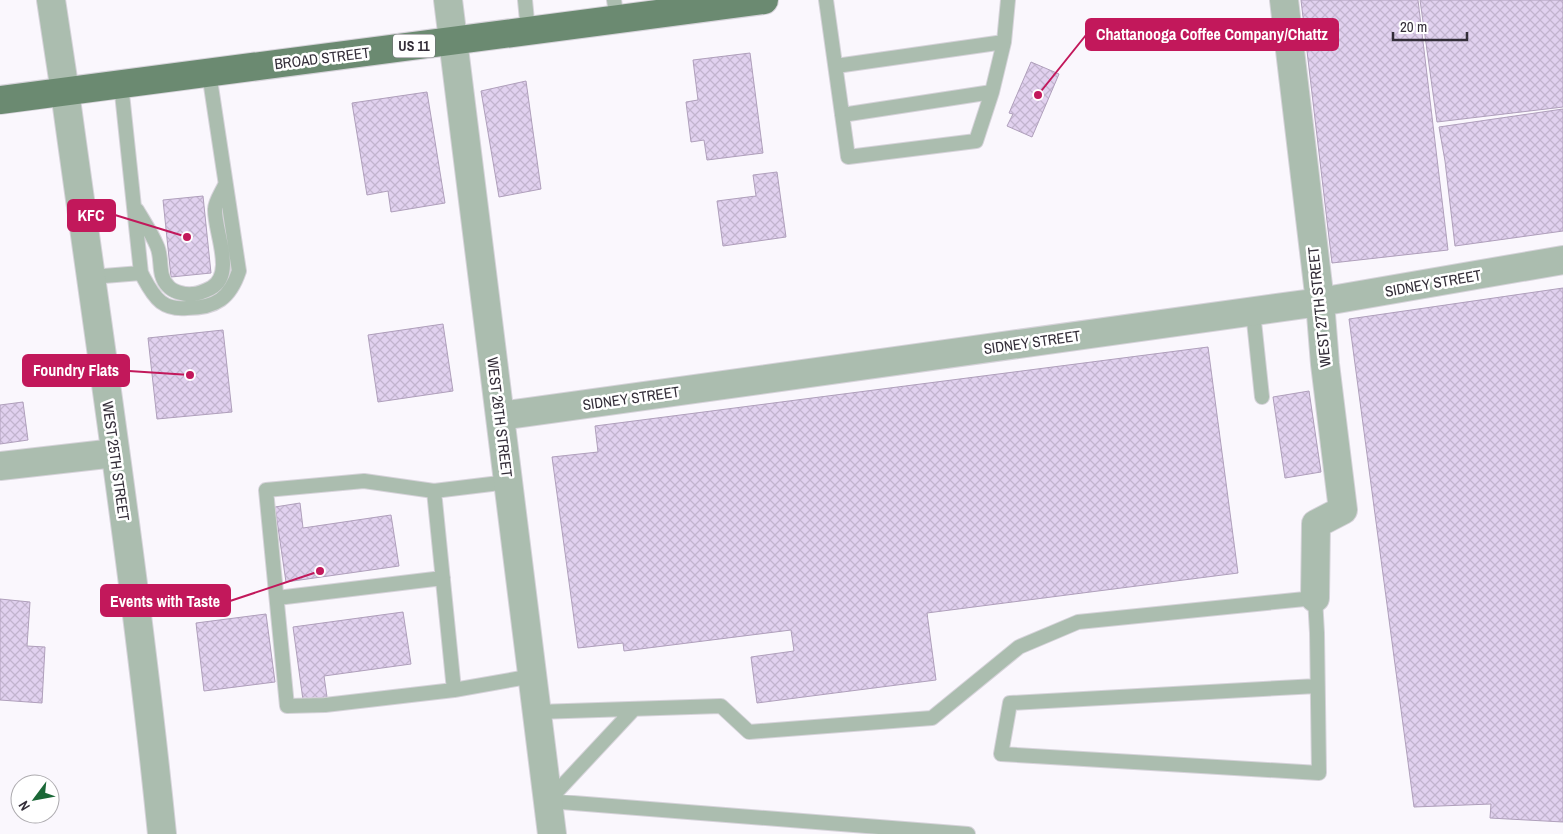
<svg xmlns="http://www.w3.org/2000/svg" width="1563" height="834" font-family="'Archivo Narrow',sans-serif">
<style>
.building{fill:url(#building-cross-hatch);stroke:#af9fbb}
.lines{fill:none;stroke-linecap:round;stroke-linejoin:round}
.service-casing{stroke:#d6d3da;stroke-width:16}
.minor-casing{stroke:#d6d3da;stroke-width:30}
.tertiary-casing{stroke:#d6d3da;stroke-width:30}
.primary-casing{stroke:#d6d3da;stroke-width:30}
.service{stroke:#abbdaf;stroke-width:14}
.minor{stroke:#abbdaf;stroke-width:28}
.tertiary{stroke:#abbdaf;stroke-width:28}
.primary{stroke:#6b8a71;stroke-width:28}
.labels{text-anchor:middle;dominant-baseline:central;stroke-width:5;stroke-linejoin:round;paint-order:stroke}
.shield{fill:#fff;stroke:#706c74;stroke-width:1}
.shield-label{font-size:14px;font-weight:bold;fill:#332d38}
.street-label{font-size:15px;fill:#332d38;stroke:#fff}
.leader{fill:none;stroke:#c2185b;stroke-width:2}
.callout-dot{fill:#c2185b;stroke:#fff;stroke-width:2}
.callout{fill:#c2185b;stroke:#c2185b;stroke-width:2}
.callout-label{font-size:16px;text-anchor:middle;font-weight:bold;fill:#fff}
</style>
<defs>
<pattern id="building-cross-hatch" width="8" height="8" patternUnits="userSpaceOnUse" patternTransform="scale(1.25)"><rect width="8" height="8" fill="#e1d1ef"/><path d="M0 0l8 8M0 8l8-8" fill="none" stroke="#c2b4ce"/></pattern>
</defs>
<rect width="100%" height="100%" fill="#faf7fd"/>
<path class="building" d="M1301 0H1418L1448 250 1332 263Z
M1420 0H1563V107L1437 122Z
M750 53 763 153 707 160 704 140 691 142 686 102 698 100 693 60Z
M1031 62 1059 74 1032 137 1007 126 1013 114 1009 113Z
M526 81 541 189 499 197 481 91Z
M427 92 445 203 391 212 388 191 367 195 352 103Z
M1563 109V231L1455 246 1445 161 1439 127Z
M777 172 786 237 723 246 717 201 756 196 753 175Z
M203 196 211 273 171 277 163 200Z
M1563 288V822L1490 818 1491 804 1414 807 1349 319Z
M443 324 453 391 378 402 368 335Z
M223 330 232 412 157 419 148 338Z
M1208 347 1238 573 927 613 936 680 757 703 751 657 794 651 791 630 624 651 623 643 578 648 552 457 598 452 595 426Z
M1309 391 1321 472 1285 478 1273 397Z
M23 402 28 440 0 444V405Z
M300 503 303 528 391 515 399 566 286 582 275 507Z
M0 599 30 602 27 646 45 647 42 703 0 700Z
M403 612 411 664 324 676 327 697 303 700 293 627Z
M266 614 275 682 204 691 196 623Z"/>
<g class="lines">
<defs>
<path id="service" d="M525 0 528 31
M614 0 617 19
M826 0 848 157 976 141 992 92 1004 42 1008 0
M836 66 1004 42
M121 84 141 273C146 282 152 295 161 302 169 308 177 309 187 308 216 308 230 298 239 271L209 73
M842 115 992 92
M137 210C144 222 152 234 157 246 163 259 157 275 168 286 173 292 185 295 193 294 199 294 205 291 211 288 236 274 214 231 215 209 215 202 222 192 225 185
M91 277 141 273
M1253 312 1262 397
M508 482 434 491 454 690 533 676
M434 491 364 481 266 490 287 706 325 705 454 690
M277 598 443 578
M537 712 721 706 749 732 932 718 1019 647 1078 622 1315 598 1317 633 1319 773 1001 754 1010 703 1317 686
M548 801 968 834
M548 801 634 709"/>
<path id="minor" d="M448 0 552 834
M1284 0 1320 302 1325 364 1343 510 1316 524 1315 598
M65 92C99 339 137 586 162 834
M500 416 1320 302 1563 260
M0 466 115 453"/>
<path id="tertiary" d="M51 0 65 92"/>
<path id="primary" d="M0 100 764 0"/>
</defs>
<use href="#service" class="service-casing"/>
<use href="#minor" class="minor-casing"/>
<use href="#tertiary" class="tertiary-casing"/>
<use href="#primary" class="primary-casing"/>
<use href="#service" class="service"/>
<use href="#minor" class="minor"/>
<use href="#tertiary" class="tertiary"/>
<use href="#primary" class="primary"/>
</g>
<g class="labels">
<rect class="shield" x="393" y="34.5" width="42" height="23" rx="4"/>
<g class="shield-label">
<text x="414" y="46">US 11</text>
</g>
<g class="street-label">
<text transform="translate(322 58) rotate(-7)">BROAD STREET</text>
<text transform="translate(1433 283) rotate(-10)">SIDNEY STREET</text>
<text transform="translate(1319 307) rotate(-96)">WEST 27TH STREET</text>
<text transform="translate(1032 342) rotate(-8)">SIDNEY STREET</text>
<text transform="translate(631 398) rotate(-8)">SIDNEY STREET</text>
<text transform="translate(500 417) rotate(83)">WEST 26TH STREET</text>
<text transform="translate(116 461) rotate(82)">WEST 25TH STREET</text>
</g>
</g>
<path class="leader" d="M1038 95L1086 35M187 237L115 215M190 375L129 371M320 571L230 601"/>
<g class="callout-dot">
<circle cx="1038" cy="95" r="5"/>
<circle cx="187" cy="237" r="5"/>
<circle cx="190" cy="375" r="5"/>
<circle cx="320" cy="571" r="5"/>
</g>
<g class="callout">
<rect x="1086" y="19" width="252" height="31" rx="5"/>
<rect x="68" y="200" width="47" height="31" rx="5"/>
<rect x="23" y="355" width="106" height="31" rx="5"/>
<rect x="101" y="585" width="129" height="31" rx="5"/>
</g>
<g class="callout-label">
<text x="1212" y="40">Chattanooga Coffee Company/Chattz</text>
<text x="91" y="221">KFC</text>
<text x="76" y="376">Foundry Flats</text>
<text x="165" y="607">Events with Taste</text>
</g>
<g transform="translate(35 799) rotate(238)"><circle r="24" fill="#ffffff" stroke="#adabaf"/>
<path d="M0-4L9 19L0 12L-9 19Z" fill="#1b6837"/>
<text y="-8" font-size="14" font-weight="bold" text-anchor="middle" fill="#332d38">N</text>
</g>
<path d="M1393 32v8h74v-8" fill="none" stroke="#332d38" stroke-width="2.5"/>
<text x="1400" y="32" font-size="15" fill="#332d38" stroke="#ffffff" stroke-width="4" paint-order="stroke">20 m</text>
</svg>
